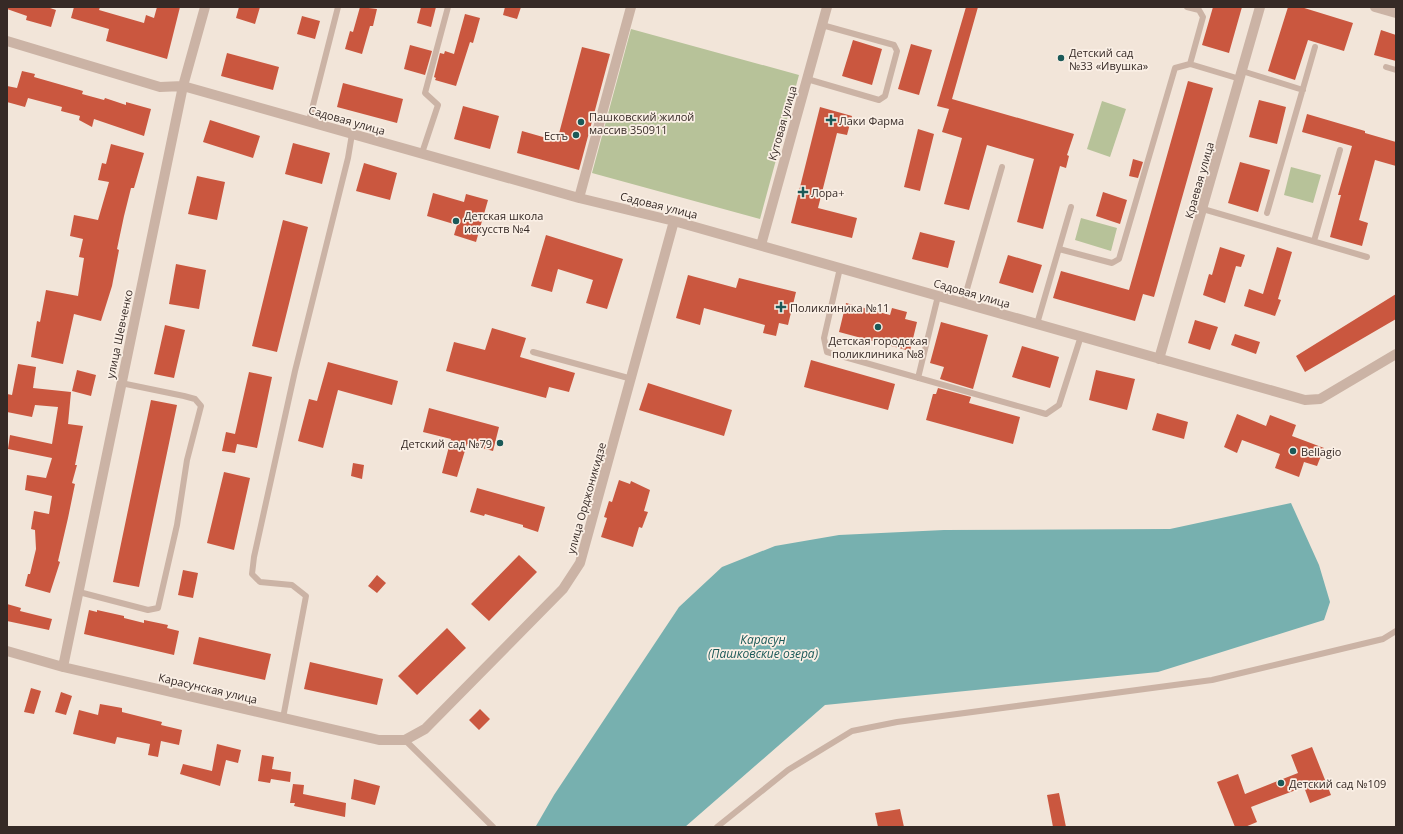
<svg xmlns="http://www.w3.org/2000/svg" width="1403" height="834" font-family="'Open Sans',sans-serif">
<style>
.green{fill:#b7c299}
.water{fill:#77b0af}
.building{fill:#ca573f}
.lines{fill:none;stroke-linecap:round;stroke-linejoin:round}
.lane{stroke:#cbb3a5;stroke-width:6}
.street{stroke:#cbb3a5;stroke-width:10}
.poi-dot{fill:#1b5958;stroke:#faefe5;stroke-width:1.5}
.labels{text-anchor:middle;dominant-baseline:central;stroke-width:3.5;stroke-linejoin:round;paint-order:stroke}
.poi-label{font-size:11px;fill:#362a26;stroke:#faefe5;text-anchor:start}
.street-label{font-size:11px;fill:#362a26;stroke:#faefe5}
.water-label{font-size:12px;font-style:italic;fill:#1b5958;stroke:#faefe5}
</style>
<rect width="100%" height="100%" fill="#f2e5d9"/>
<path class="green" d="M631 29 799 75 760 219 592 173Z
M1102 101 1126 109 1110 157 1087 149Z
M1291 167 1321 175 1313 203 1284 195Z
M1081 218 1117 228 1111 251 1075 240Z"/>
<path class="water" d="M1291 503 1319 565 1330 602 1324 620 1158 672 825 705 685 827 536 826 554 795 679 607 722 567 775 546 839 535 944 530 1170 529Z"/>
<path class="building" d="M7 7H47L56 10 51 27 26 20 27 16 7 9Z
M74 7H100L99 10 144 23 146 15 154 18 157 7H180L167 59 106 41 109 29 71 18Z
M239 7H260L255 24 236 18Z
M360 7 377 9 373 26H370L362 54 345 49 350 31 353 32Z
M421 7H436L431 27 417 23Z
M505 7H521L517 19 503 15Z
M966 7H978L952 99 1074 134 1067 155 1069 156 1066 168 1060 166 1043 229 1017 222 1034 159 987 145 969 210 944 204 962 138 942 132 949 109 937 106Z
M1213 7H1242L1229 53 1202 45Z
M1288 7H1301L1353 23 1344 51 1308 40 1295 80 1268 71Z
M465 14 480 18 473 43 470 42 456 86 435 80 436 78 434 77 440 53 444 54 445 51 454 54Z
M302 16 320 21 315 39 297 34Z
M1381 30 1396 35V61L1374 55Z
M853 40 882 49 872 85 842 76Z
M911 44 932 50 919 95 898 89Z
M410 45 432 51 425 75 404 69Z
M582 47 610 54 579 170 517 153 522 131 557 141Z
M227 53 279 67 273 90 221 76Z
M22 71 35 74 34 77 83 91 82 94 104 100 105 98 126 105V102L151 109 144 136 94 119 92 127 79 120 80 116 61 111 62 107 28 98 25 107 7 102V86L17 88Z
M1188 81 1213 88 1154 297 1143 294 1135 321 1053 298 1061 271 1129 290Z
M343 83 403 99 397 123 337 107Z
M1259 100 1286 107 1277 144 1249 137Z
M463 106 499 116 490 149 454 139Z
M820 107 852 116 847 135 837 133 818 208 857 218 852 238 791 223Z
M1307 114 1365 131V133L1396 142V166L1375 160 1359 220 1368 223 1362 246 1330 237 1341 195H1338L1352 146 1302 132Z
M210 120 260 136 253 158 203 142Z
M918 129 934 134 920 191 904 187Z
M293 143 330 153 322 184 285 174Z
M111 144 144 153 134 188H131L124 216 117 249 119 250 112 286 101 321 74 314 63 364 31 357 37 321 40 322 46 290 78 296 84 258 79 257 83 239 70 236 74 215 98 220 109 182 98 180 102 163 106 164Z
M1133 159 1143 162 1138 178 1129 176Z
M1240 162 1270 170 1258 212 1228 203Z
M364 163 397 173 390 200 356 191Z
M197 176 225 182 217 220 188 214Z
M1103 192 1127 200 1120 224 1096 216Z
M433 193 464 202 466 194 488 200 476 242 454 235 457 225 427 216Z
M283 220 308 227 277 352 252 346Z
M920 232 955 241 948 268 912 259Z
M546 235 623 259 607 309 586 303 593 280 558 269 552 292 531 286Z
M1220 247 1245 255 1241 267 1236 266 1225 303 1203 295 1209 274 1212 275Z
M1277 247 1292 252 1278 299 1281 300 1275 316 1244 306 1249 289 1263 294Z
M1008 255 1042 265 1033 293 999 283Z
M176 264 206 270 199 309 169 304Z
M688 275 736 288 739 278 796 292 788 325 779 323 776 336 763 333 765 325 704 308 700 325 676 318Z
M1396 294V319L1305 372 1296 356Z
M846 303 890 315 892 308 907 312 905 319 917 322 910 351 839 332Z
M1195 320 1218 327 1210 350 1188 343Z
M941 322 988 335 973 389 940 379 944 367 930 363Z
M165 325 185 330 174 378 154 374Z
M492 328 526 338 520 357 575 373 569 392 549 387 546 398 446 371 454 342 485 350Z
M1235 334 1260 342 1256 354 1231 345Z
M1022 346 1059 357 1050 388 1012 377Z
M811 360 895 384 888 410 804 387Z
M328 362 398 381 392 405 338 390 323 448 298 441 309 399 317 401Z
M18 364 36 367 33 388 71 392 68 424 83 426 75 465H77L72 483 75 484 68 518 58 561 60 562 50 593 25 586 28 574H30L36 549 35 530 31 529 34 511 49 514 52 496 25 490 27 475 46 478 52 458 8 449 10 435 52 444 58 407 35 405 32 417 7 412V394L12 395Z
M77 370 96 375 91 396 72 391Z
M1096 370 1135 379 1127 410 1089 400Z
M249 372 272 377 257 448 237 444 235 453 222 451 226 432 235 434Z
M648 383 732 410 724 436 639 410Z
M938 388 971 397 969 403 1020 417 1013 444 926 420 933 394H936Z
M151 400 177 405 139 587 113 582Z
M429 408 499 427 493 451 467 444 457 477 442 473 451 439 423 432Z
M1157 413 1188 422 1184 439 1152 430Z
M1237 414 1266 426 1270 415 1296 425 1292 436 1324 448 1317 466 1304 462 1299 477 1275 468 1280 454 1242 440 1237 453 1224 447Z
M353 463 364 465 362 479 351 476Z
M224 472 250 478 234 550 207 543Z
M619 480 630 484 631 481 650 490 644 511 648 512 642 528 639 527 633 547 601 537 607 518 604 517 609 501 612 502Z
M477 488 545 507 538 532 523 527V525L485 514 484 516 470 512Z
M519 555 537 572 489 621 471 604Z
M183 570 198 573 193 598 178 595Z
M377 575 386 583 377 593 368 586Z
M7 604 21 608 20 611 52 619 49 630 7 621Z
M89 610 97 612V610L124 616V618L144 623V620L168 625 167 628 179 631 174 655 84 634Z
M447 628 466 648 417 695 398 676Z
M199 637 271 654 265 680 193 664Z
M310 662 383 679 377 705 304 689Z
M31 688 41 691 34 714 24 712Z
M61 692 72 696 66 715 55 712Z
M100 704 122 708V712L162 722 161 725 182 730 179 745 161 741 158 757 148 755 150 744 117 737 115 744 73 734 79 710 98 715Z
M480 709 490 719 479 730 469 720Z
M217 744 241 750 238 763 226 760 220 786 180 774 183 764 212 771Z
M1312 747 1331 795 1310 803 1304 787 1251 807 1257 822 1245 827H1235L1217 782 1238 774 1245 794 1298 773 1291 755Z
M262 755 274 757 272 769 291 772 290 782 271 779 270 783 258 781Z
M354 779 380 786 375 805 351 799Z
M293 784 304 785 303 794 346 803 345 817 294 806 295 803H290Z
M1059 793 1066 827H1053L1047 795Z
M900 809 904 827H878L875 813Z"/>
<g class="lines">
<path class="lane" d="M1187 7 1199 10 1203 17 1190 64 1240 79
M1386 67 1396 70
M1242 71 1303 90
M807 79 879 100 885 96 897 51 894 45 822 25
M309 121 338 7
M422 153 438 105 425 93 448 7
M1203 209 1367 257
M1267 213 1315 47
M1314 241 1340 150
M1059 249 1112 263 1119 259 1175 68 1190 64
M840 268 824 338 827 352 1046 414 1059 405 1081 336
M963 303 1002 167
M1037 324 1071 207
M533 352 632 379
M918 378 938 296
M79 592 148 610 158 608 177 525 187 460 201 406 195 399 184 396 121 383
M283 718 306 596 292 585 260 582 252 574 254 557 295 371 348 158 352 134
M405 740 493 827
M717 827 788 770 852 731 897 722 1212 680 1383 639 1396 631"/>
<path class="street" d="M1375 7 1396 13
M7 41 160 87 183 86 579 198 674 221 1305 400 1320 399 1396 354
M579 198 631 7
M761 245 827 7
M1159 359 1260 7
M7 651 63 667 379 740H405L425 729 563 589 580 563 674 221
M63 667 183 86 205 7"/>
</g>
<g class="poi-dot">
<circle cx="1061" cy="58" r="4"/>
<path d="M829 114h4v4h4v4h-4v4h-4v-4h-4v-4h4z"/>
<circle cx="581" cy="122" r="4"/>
<circle cx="576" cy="135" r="4"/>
<path d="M801 186h4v4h4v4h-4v4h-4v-4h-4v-4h4z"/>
<circle cx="456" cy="221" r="4"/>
<path d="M779 301h4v4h4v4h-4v4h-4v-4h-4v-4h4z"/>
<circle cx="878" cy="327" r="4"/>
<circle cx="500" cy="443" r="4"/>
<circle cx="1293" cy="451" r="4"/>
<circle cx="1281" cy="783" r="4"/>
</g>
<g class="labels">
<g class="poi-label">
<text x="1069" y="52">Детский сад<tspan x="1069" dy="13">№33 «Ивушка»</tspan></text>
<text x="589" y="116">Пашковский жилой<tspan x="589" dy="13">массив 350911</tspan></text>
<text x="839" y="120">Лаки Фарма</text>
<text x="568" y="135" text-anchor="end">Естъ</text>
<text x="811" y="192">Лора+</text>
<text x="464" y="215">Детская школа<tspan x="464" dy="13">искусств №4</tspan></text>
<text x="790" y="307">Поликлиника №11</text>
<text x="878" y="340" text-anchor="middle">Детская городская<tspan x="878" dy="13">поликлиника №8</tspan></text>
<text x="492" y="443" text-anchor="end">Детский сад №79</text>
<text x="1301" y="451">Bellagio</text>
<text x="1289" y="783">Детский сад №109</text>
</g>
<g class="street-label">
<text transform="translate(347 120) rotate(16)">Садовая улица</text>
<text transform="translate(782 123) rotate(-74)">Кутовая улица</text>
<text transform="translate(1199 180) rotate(-74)">Краевая улица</text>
<text transform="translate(659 205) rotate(14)">Садовая улица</text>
<text transform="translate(972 293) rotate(16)">Садовая улица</text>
<text transform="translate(119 334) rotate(-78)">улица Шевченко</text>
<text transform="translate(586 498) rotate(-74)">улица Орджоникидзе</text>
<text transform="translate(208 688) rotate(13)">Карасунская улица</text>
</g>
<g class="water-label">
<text x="763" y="639">Карасун<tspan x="763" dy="14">(Пашковские озера)</tspan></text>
</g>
</g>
<rect width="1403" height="834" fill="none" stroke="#362a26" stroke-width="16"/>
</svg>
